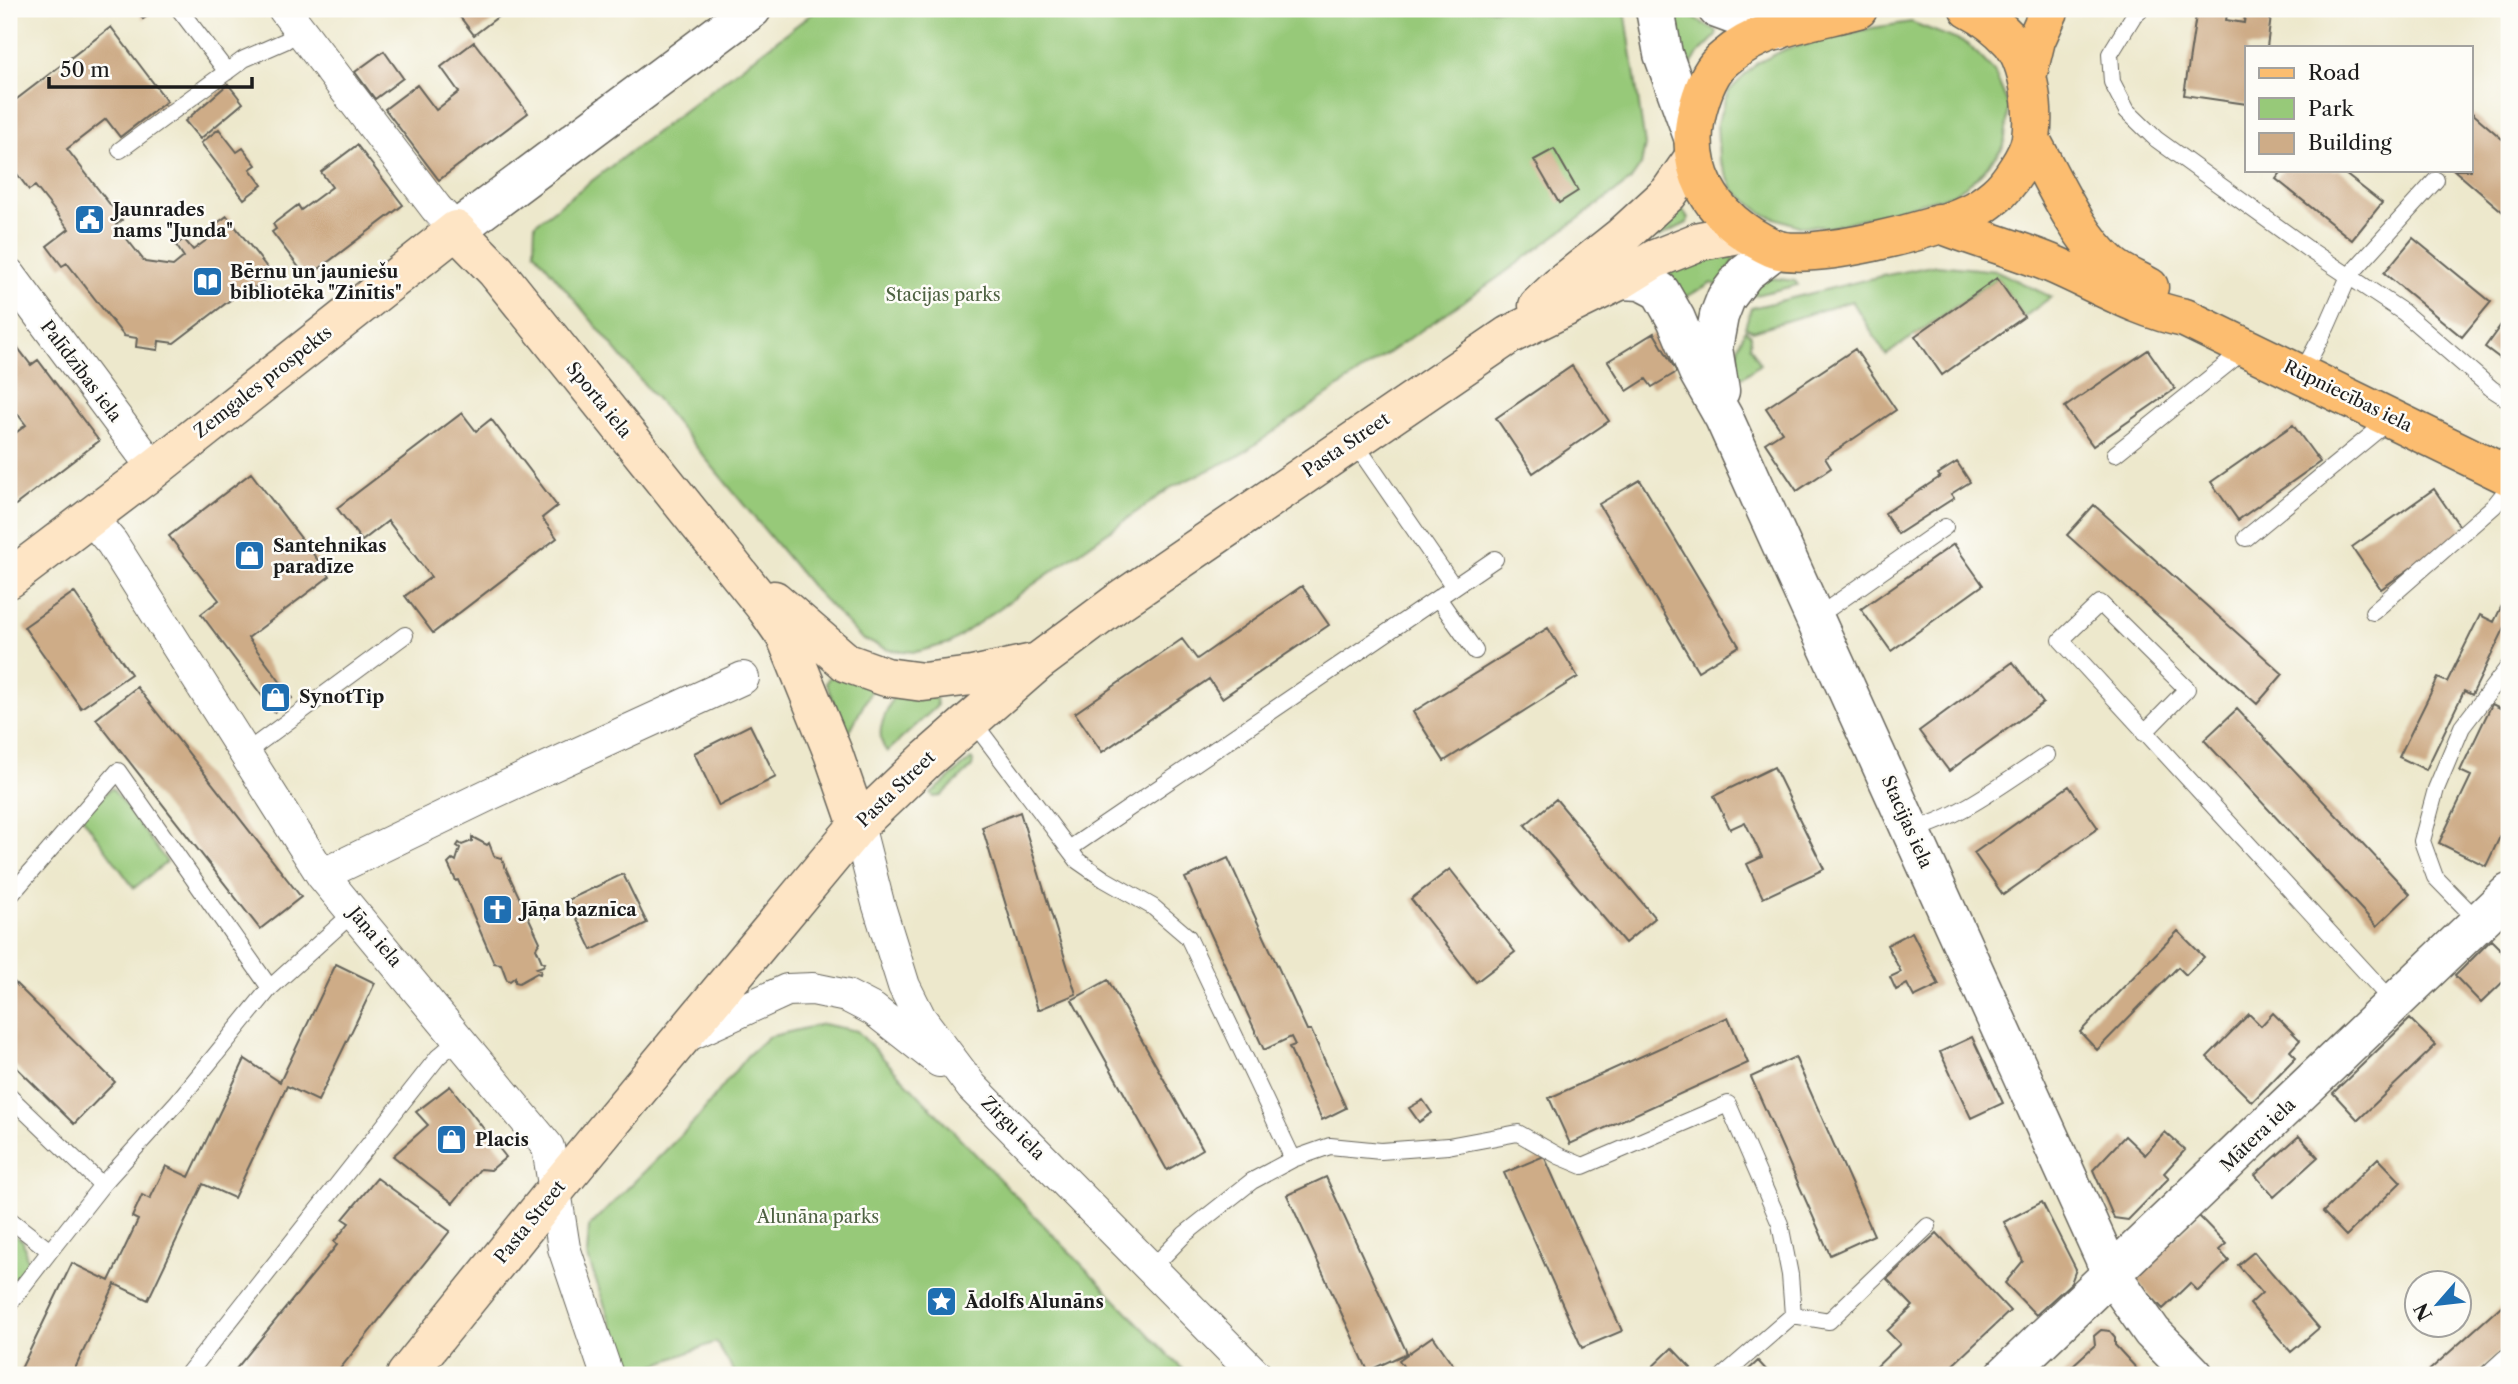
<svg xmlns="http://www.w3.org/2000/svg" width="2518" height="1384" font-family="'Libre Caslon Text',serif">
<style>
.green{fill:#97c979;stroke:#5a724a;stroke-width:2}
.building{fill:#ceac87}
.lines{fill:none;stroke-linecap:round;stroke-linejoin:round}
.service-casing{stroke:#65635a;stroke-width:18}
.minor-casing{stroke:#65635a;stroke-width:34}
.tertiary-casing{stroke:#65635a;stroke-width:41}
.secondary-casing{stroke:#65635a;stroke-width:41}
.primary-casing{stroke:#65635a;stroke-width:41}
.service{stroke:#fff;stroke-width:16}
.minor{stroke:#fff;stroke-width:32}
.tertiary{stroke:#fff;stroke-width:38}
.secondary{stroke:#fee5c5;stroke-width:38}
.primary{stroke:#fcbd6f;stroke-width:38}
.labels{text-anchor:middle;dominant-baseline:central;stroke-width:5;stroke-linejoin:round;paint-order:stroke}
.poi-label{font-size:18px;font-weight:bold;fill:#1c1c1c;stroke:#fdfcf7;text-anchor:start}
.park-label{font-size:18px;fill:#4d6141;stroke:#fdfcf7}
.street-label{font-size:18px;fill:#1c1c1c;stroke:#fdfcf7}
</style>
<rect width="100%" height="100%" fill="#fdfcf7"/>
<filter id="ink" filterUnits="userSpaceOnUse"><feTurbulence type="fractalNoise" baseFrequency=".0143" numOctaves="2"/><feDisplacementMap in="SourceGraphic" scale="14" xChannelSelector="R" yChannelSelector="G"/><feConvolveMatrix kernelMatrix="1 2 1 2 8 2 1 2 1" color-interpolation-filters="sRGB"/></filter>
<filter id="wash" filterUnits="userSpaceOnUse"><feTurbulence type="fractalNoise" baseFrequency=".00686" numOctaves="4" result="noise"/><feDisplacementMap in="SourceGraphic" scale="28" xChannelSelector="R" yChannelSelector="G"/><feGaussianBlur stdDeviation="1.57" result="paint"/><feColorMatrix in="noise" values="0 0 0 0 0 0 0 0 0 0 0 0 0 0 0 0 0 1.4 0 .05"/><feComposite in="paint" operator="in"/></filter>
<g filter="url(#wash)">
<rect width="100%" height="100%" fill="#ede8cc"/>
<path class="green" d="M818 9H1625L1645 145 1641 165 1630 181 1496 279 1237 457 1172 487 950 643 916 652 889 650 862 639 811 586 534 251 535 224Z
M1666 9H1679L1717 32 1716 36 1698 54 1687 71Z
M1911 22 1968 44 1994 71 2009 107 2004 146 1978 177 1951 195 1831 227 1799 226 1763 214 1733 189 1719 159 1717 123 1728 92 1757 63 1786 49 1872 28Z
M1679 203 1688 219 1687 223 1659 237H1653L1652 229Z
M1729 256 1735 259 1722 286 1711 283 1679 301 1666 276 1669 270 1697 261Z
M1937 265 1997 271 2051 297 2024 317 1997 278 1886 355 1852 301 1753 331 1745 327 1751 308 1877 277Z
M1771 278 1795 281 1798 285 1747 297 1761 281Z
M1745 330 1751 335 1750 345 1760 364 1743 377 1738 375V347Z
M837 673 872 689 847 736 826 683 829 677Z
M895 692 936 698 937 706 887 752C872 733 887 712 895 692Z
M971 759 973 761 972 767 941 796 934 797 931 794Z
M112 788 167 862 134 888 80 814Z
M823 1024 857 1031 1188 1375H736L716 1342 629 1375 587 1255 589 1227 695 1121 747 1056 768 1037Z
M9 1231 23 1241 29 1269 9 1292Z"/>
<g id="blocks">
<path class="building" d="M136 9H157L143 19Z
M454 9H508L474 35Z
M2197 9H2228L2226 20 2244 23 2246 9H2272L2267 47H2247V104L2184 95Z
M111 27 167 101 120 137 106 119 67 149 122 220 116 225 145 262 173 266 184 257 176 245 184 239 193 250 208 239 204 233 227 216 272 274 249 292 246 288 174 343 159 341 158 350 136 347 137 338 124 336 67 263 62 266 47 246 69 229 35 186 29 190 17 174 9 180V105Z
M474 42 528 113 439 180 385 109 417 85 436 110 459 92 441 67Z
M384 51 403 78 375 99 355 72Z
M228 84 243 103 200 139 185 121Z
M2471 112 2509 145V205L2503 212 2454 170H2471Z
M219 129 237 152 243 148 256 165 250 169 262 185 244 199 201 143Z
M357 145 403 205 307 278 272 232 276 229 273 224 298 205 301 210 332 187 321 172Z
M1554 149 1578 191 1559 203 1534 160Z
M2283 170H2340L2382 203 2352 240 2276 179Z
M2413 238 2491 302 2462 337 2384 273Z
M1997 278 2024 317 1942 375 1915 336Z
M2503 322 2509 327V365L2485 347Z
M1654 333 1677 372 1652 387 1646 379 1627 391 1608 361Z
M9 336 31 365 38 360 99 441 9 510V438L26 425 16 412 9 417Z
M1855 349 1896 410 1825 458 1831 468 1797 491 1765 443 1782 432 1766 408Z
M2148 350 2175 389 2093 446 2065 407Z
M1572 366 1609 421 1533 473 1496 418Z
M462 413 476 431 491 419 557 506 542 518 557 538 433 633 405 596 431 577 388 521 362 541 337 508Z
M2293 425 2320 462 2238 520 2211 482Z
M1957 462 1970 482 1951 494 1954 498 1898 534 1885 513 1940 477 1938 474Z
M251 473 330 576 248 638 292 698 274 712 201 614 219 600 169 536Z
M1640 480 1739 646 1698 671 1599 504Z
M2434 489 2463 531 2381 589 2352 547Z
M2094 505 2283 674 2257 704 2067 535Z
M1954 544 1983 585 1891 651 1861 609Z
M1302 586 1329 625 1222 698 1209 679 1102 752 1075 713 1182 639 1197 659Z
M2509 591V629L2505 627 2472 695 2464 691 2426 770 2399 757 2438 678 2447 682 2480 615 2494 622Z
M74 592 131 674 81 708 24 627Z
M1548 628 1578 677 1444 761 1413 712Z
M2013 662 2043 703 1949 771 1919 731Z
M137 687 301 897 260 929 96 719Z
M2492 704 2506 711 2509 705V786L2506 793 2509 795V818L2486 866 2439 843 2471 776 2460 771Z
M2237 709 2410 894 2377 926 2204 740Z
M750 725 776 777 719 806 694 753Z
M1774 767 1824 869 1763 898 1747 864 1762 857 1745 822 1730 829 1714 796Z
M2069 786 2098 828 2003 895 1974 853Z
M1556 799 1655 918 1625 943 1525 825Z
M1020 812 1076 994 1038 1010 982 827Z
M472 837 487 845 489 843 494 856 501 858 540 942 536 948 542 962 545 963 543 966 537 968 541 970 540 974 537 973 519 983 515 982V977L510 981 507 980 501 964 494 963 458 880 456 881 448 864 453 859 456 861 460 848 457 846 459 843 462 845 472 841Z
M1228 858 1307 1030H1311L1346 1108 1322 1120 1289 1047 1295 1045 1291 1037 1264 1050 1185 878Z
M1450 869 1515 952 1476 982 1411 899Z
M623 874 647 923 592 950 568 900Z
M2178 931 2204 957 2186 975 2178 967 2097 1050 2080 1032Z
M1912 932 1939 985 1914 997 1907 984 1896 990 1890 977 1901 972 1887 945Z
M2491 940 2509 958V976L2481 1003 2455 976Z
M336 964 375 983 318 1101 287 1086 234 1198 203 1184 148 1300 115 1284 72 1375H18L72 1263 109 1281 138 1220 132 1217 142 1195 150 1199 166 1166 189 1177 245 1059 280 1082Z
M9 977 115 1082 74 1124 9 1060Z
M1108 980 1203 1149 1167 1170 1072 1000Z
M2273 1013 2300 1040 2290 1051 2296 1057 2252 1102 2207 1057 2249 1014 2261 1026Z
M1728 1017 1748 1063 1570 1144 1549 1098Z
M2410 1019 2436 1045 2358 1120 2333 1093Z
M1972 1037 2003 1103 1971 1118 1940 1052Z
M1795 1057 1874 1235 1830 1255 1751 1077Z
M450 1086 506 1157 491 1170 480 1169 453 1203 393 1156 428 1125 416 1112Z
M1423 1100 1432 1113 1419 1122 1409 1108Z
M2165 1132 2185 1150 2164 1173 2169 1178 2128 1220 2114 1218 2093 1170 2125 1136 2145 1155Z
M2299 1136 2318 1157 2274 1197 2255 1175Z
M1544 1156 1622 1331 1582 1348 1504 1173Z
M2378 1158 2401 1182 2346 1236 2323 1212Z
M1326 1177 1407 1353 1368 1371 1287 1195Z
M377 1178 450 1231 335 1375H231L337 1245 334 1242 349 1223 343 1219Z
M2042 1202 2076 1269 2071 1283 2036 1315 2005 1283 2023 1261 2004 1222Z
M2199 1216 2226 1244 2219 1250 2229 1261 2198 1291 2190 1283 2163 1309 2134 1278Z
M1937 1233 2010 1311 1942 1375H1868L1900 1344 1887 1331 1913 1306 1887 1279Z
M2254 1252 2319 1328 2291 1352 2250 1304 2262 1293 2238 1265Z
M2509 1299V1344L2474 1375H2424Z
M2101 1330 2110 1331 2115 1337V1345L2139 1371 2135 1375H2062L2095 1345 2094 1336Z
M1433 1336 1460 1375H1409L1399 1360Z
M1672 1348 1691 1368 1684 1375H1644Z
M1758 1361 1771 1375H1743Z"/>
</g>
</g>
<g filter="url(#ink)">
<use href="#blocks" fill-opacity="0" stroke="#65635a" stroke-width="2"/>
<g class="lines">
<defs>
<path id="service" d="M179 9 227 72
M2141 9 2134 15 2110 54 2112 82 2127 111 2156 139 2308 249 2403 312 2492 389 2509 400
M120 150 244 59 285 41 301 30
M2302 373 2327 326 2349 276 2436 180
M1354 442 1454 587
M2115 454 2246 349
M2246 538 2391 419
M1438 598 1475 651
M2373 612 2494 506 2509 487
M1814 616 1831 607 1945 527
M971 719 1078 861 1104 879 1153 907 1188 937 1293 1159 1252 1181 1185 1234 1152 1268
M2144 733 2187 689 2100 603 2061 640 2394 1003
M245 753 405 635
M1911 831C1962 816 2004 783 2047 755
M1069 849 1495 559
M9 897 118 771 270 988
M2479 922 2435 877 2422 841 2436 789 2462 727 2509 666
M9 1096 102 1185
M1293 1159 1330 1146 1381 1151 1448 1146 1518 1133 1559 1156 1583 1166 1728 1104 1780 1224 1790 1275 1793 1315 1724 1375
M9 1219 50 1251 102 1185 178 1101 270 988 354 912
M9 1304 50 1251
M1793 1315 1829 1321 1928 1226
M187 1375 438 1057 460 1038"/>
<path id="minor" d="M284 9 436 208 456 230
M9 274 154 469
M90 517 112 543 322 875 548 1147 564 1248 607 1375
M858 825 878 903 904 986 920 1018 972 1087 1256 1375
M322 875 490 794 743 678
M684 1037 787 990 813 989 847 996 874 1010 939 1061
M2498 1375 2509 1365"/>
<path id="tertiary" d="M1655 9 1663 54 1693 137
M1717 9 1777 31
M456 230 752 9
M1621 280 1641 281 1660 291 1676 319 1698 372 1724 418 2112 1275 2152 1332 2194 1375
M1720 391 1713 348 1719 316 1726 298 1745 273 1776 249
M2005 1375 2509 893"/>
<path id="secondary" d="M1538 306 1558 287 1622 236 1669 193 1694 157
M9 579 154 469 456 230 496 271 766 608 786 637 833 753 858 825
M774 600 847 663 886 677 923 682 972 676 1033 663
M406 1375 556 1189 858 825 927 759 1038 662 1117 603 1509 335 1621 280 1655 259 1700 241 1745 233"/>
<path id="primary" d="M1858 9C1814 21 1760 27 1725 58 1712 68 1706 83 1701 98 1678 166 1710 219 1773 248 1807 263 1940 229 1973 211 1981 207 1989 201 1995 196 2008 186 2029 154 2031 138 2035 110 2029 63 2011 41 1999 28 1985 17 1969 9
M2027 77 2036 40 2050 9
M2031 140C2054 181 2075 233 2111 265 2121 274 2137 280 2149 287
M1938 223C1975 238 2013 248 2050 263 2095 282 2137 309 2185 318L2509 476"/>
</defs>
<use href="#service" class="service-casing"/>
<use href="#minor" class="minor-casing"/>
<use href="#tertiary" class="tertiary-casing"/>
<use href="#secondary" class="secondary-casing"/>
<use href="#primary" class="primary-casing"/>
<use href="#service" class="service"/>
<use href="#minor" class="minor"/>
<use href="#tertiary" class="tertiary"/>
<use href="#secondary" class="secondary"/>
<use href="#primary" class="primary"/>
</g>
</g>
<defs>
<symbol id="civic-square" viewBox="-11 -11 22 22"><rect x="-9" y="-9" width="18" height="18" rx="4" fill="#1f6fb2" stroke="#fdfcf7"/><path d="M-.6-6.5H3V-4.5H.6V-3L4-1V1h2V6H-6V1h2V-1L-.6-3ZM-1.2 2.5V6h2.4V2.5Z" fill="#fff"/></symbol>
<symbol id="library-square" viewBox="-11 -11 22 22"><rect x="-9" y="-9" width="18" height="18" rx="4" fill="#1f6fb2" stroke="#fdfcf7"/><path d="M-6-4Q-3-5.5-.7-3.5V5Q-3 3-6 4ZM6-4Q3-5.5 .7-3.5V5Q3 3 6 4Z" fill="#fff"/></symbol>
<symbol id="shop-square" viewBox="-11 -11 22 22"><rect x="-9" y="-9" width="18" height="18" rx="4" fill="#1f6fb2" stroke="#fdfcf7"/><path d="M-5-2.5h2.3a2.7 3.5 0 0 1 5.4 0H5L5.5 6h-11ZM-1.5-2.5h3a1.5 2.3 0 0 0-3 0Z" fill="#fff"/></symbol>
<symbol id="church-square" viewBox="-11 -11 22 22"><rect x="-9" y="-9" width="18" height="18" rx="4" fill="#1f6fb2" stroke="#fdfcf7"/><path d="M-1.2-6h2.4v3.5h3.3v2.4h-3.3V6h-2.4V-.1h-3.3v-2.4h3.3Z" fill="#fff"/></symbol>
<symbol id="sight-square" viewBox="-11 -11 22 22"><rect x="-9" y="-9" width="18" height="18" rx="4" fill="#1f6fb2" stroke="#fdfcf7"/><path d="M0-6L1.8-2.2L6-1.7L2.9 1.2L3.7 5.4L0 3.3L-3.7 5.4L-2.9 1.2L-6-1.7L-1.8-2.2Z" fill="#fff"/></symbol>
</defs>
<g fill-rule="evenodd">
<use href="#civic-square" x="72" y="202" width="35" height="35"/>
<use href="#library-square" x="190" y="264" width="35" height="35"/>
<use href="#shop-square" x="232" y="538" width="35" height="35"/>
<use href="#shop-square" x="258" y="680" width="35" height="35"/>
<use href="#church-square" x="480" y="892" width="35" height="35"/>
<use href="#shop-square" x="434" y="1122" width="35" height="35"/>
<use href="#sight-square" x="924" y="1284" width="35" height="35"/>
</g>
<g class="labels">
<g class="poi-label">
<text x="113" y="210">Jaunrades<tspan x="113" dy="21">nams "Junda"</tspan></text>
<text x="230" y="272">Bērnu un jauniešu<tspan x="230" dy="21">bibliotēka "Zinītis"</tspan></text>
<text x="273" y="546">Santehnikas<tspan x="273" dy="21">paradīze</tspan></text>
<text x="299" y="697">SynotTip</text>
<text x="521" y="910">Jāņa baznīca</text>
<text x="475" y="1140">Placis</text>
<text x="965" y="1302">Ādolfs Alunāns</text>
</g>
<g class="park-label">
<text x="943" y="295">Stacijas parks</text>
<text x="818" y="1217">Alunāna parks</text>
</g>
<g class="street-label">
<text transform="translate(81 371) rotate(53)">Palīdzības iela</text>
<text transform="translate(263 382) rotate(-38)">Zemgales prospekts</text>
<text transform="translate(2348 396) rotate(26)">Rūpniecības iela</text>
<text transform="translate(599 400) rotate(51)">Sporta iela</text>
<text transform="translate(1346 445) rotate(-34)">Pasta Street</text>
<text transform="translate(896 789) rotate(-44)">Pasta Street</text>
<text transform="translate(1907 822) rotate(66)">Stacijas iela</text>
<text transform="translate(375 937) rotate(50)">Jāņa iela</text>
<text transform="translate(1013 1128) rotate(45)">Zirgu iela</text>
<text transform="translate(2258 1135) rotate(-44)">Mātera iela</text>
<text transform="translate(530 1222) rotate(-51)">Pasta Street</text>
</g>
</g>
<rect width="2518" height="1384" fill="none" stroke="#fdfcf7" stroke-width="35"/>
<rect x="2245" y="46" width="228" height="126" fill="#fdfcf7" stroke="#a3a29f" stroke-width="2"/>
<rect x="2259" y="68" width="35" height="10" fill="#fcbd6f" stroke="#a3a29f" stroke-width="2"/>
<text x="2308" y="80" font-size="21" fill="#1c1c1c">Road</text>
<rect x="2259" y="98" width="35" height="21" fill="#97c979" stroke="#a3a29f" stroke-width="2"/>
<text x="2308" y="116" font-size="21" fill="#1c1c1c">Park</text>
<rect x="2259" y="133" width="35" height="21" fill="#ceac87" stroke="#a3a29f" stroke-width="2"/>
<text x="2308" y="150" font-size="21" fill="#1c1c1c">Building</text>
<g transform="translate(2438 1304) rotate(242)"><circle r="33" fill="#fdfcf7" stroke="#a3a29f" stroke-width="2"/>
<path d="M0-5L12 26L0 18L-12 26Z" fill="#1f6fb2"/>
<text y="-10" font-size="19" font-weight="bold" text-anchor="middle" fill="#1c1c1c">N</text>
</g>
<path d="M49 77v10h203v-10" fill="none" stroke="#1c1c1c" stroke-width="3.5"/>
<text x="60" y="77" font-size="21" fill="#1c1c1c" stroke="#fdfcf7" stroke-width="5" paint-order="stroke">50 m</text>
</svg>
